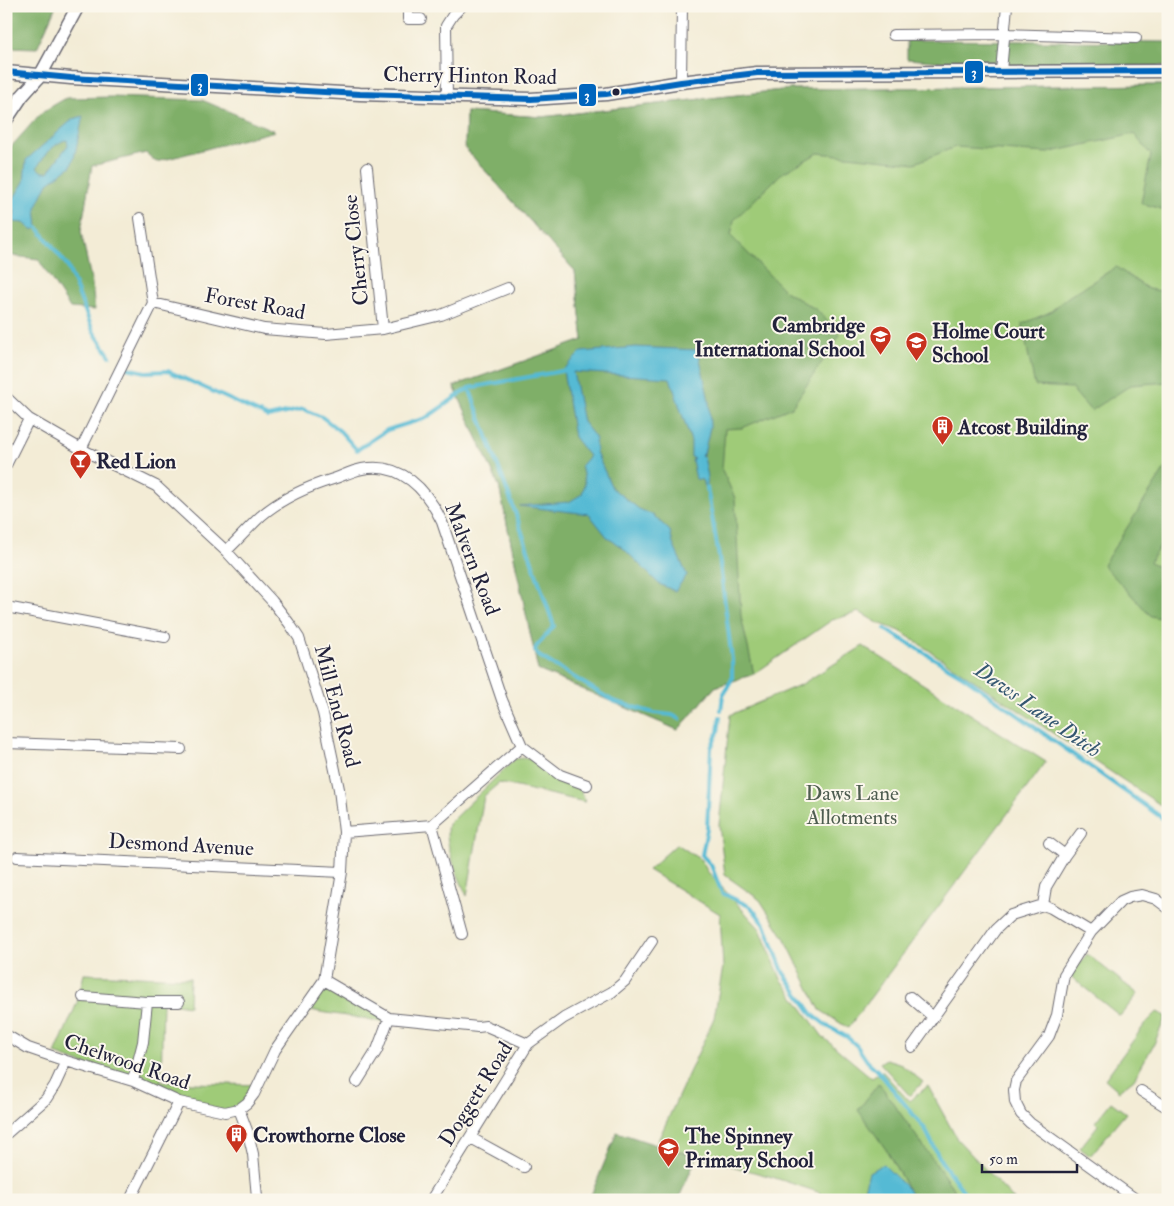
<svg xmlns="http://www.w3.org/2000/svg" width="1174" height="1206" font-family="'IM FELL Double Pica',serif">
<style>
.green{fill:#9fcb78;stroke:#60765a}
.forest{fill:#7faf68;stroke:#506852}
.water{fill:#55bad4;stroke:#3c6e88;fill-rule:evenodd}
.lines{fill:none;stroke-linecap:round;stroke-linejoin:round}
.stream{stroke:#55bad4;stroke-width:4}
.minor-casing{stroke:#6b6971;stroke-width:12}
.tertiary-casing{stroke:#6b6971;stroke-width:15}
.minor{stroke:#fff;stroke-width:10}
.tertiary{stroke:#fff;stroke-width:12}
.bus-1-casing{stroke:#fbf7ec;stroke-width:10}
.bus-1{stroke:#0065bd;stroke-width:6}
.bus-dot{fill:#22223b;stroke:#fbf7ec;stroke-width:2}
.labels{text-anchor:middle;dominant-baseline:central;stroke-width:4;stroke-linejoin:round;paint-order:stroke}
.street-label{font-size:21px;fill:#22223b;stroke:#fbf7ec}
.poi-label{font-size:21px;font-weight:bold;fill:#22223b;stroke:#fbf7ec;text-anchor:start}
.park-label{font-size:21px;fill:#4e5d50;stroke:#fbf7ec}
.water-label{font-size:22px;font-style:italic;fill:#345771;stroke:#fbf7ec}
.line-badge{stroke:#fbf7ec;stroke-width:2}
.badge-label{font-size:14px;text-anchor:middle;font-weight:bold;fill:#fff}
</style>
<rect width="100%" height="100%" fill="#fbf7ec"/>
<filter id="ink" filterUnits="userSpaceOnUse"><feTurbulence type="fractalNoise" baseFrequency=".02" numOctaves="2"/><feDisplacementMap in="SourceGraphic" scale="10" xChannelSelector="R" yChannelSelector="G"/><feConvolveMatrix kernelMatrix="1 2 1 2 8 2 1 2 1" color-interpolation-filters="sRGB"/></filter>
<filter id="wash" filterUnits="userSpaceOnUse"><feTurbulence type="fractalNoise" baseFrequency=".0096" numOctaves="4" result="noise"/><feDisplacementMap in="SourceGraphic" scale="20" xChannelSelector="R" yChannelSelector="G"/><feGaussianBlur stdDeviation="1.12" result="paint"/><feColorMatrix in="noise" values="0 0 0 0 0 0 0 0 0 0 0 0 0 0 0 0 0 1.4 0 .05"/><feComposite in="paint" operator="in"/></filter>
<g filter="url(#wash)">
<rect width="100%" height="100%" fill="#f3ecd6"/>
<path class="green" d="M1168 85V810L900 631 878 623 859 612 832 620 754 674 715 687 678 730 538 670 499 486 454 386 583 340 575 271 465 148 466 112 542 117 791 89Z
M863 646 1046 762 848 1028 820 1010 785 939 760 900 725 875 719 825 730 715 802 684Z
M524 758 533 760 555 777 580 789 585 802 499 783 484 796 467 896C459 878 443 844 448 824L515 759Z
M677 844 701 860 708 872 760 929 781 979 823 1037 872 1078 882 1071 909 1101 928 1086 957 1139 1014 1200H961L879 1084 887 1151 908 1189 883 1164 865 1187 861 1200H817L820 1193 815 1191 772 1177 656 1145 714 1018 723 967 720 914 648 870Z
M1087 954 1138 994 1120 1016 1070 976Z
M84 974 190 978 189 1006 163 1002 161 1082 258 1085 239 1108 220 1112 55 1054 77 1003Z
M325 984 386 1019 385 1022 314 1011 304 1013Z
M1157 1012 1166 1016 1154 1044 1134 1079 1119 1091 1105 1079 1145 1024Z
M886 1059 899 1063 923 1082 910 1096 880 1063Z
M1111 1102 1126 1113 1090 1156 1080 1148 1098 1125 1095 1122Z"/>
<path class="forest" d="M6 6H56L37 48 6 47Z
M907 40 1168 42V66L1012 67 907 59Z
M1168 85V211L1141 203 1151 155 1134 134 1047 153 955 147 915 163 818 153 781 174 734 220 731 236 785 291 817 310 840 335 792 407 742 428 725 429 722 470 735 498 741 616 754 674 715 687 678 730 538 670 499 486 454 386 583 340 575 271 465 148 466 112 542 117 791 89Z
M112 97 202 100 275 131 156 162 146 153 92 166 81 231 92 284 95 310 70 308 38 259 6 255V156L9 149 42 112 66 98Z
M1116 267 1148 289 1168 292V382L1131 385 1091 411 1071 388 1035 386 1022 324 1050 312 1068 297Z
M1168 464V533L1150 562 1168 572V620L1151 616 1103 565Z
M879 1083 961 1200H914L887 1151 858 1110Z
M617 1132 656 1145 697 1157 678 1200H589Z"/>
<path class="water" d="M83 116 74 158 71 166 48 183 36 208 38 228 32 230 24 223 13 222 15 211 10 204 24 182 26 160 73 119ZM67 140 68 145 48 172H42L37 168C42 158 56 141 67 140Z
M636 347 698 350 709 401 710 427 704 454 701 455 704 457 708 477 706 480 708 492 702 480 696 479 692 460 694 458 691 457V441L670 378 573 372 583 422 595 437 596 452 612 488 639 509 653 515 670 531 673 544 687 575 675 591 659 584 623 548 608 538 589 514 519 506 569 502 582 494 585 483 581 465 589 456 574 437 563 370 581 352Z
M883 1164 908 1189 914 1200H861L869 1172Z"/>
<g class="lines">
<path class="stream" d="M38 228 67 265 93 331 110 356
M127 368 146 372 168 371 268 417 303 409 322 417 340 431 357 450 387 430 426 418 469 388 567 370
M469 388 514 509 554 626 536 647 535 651 539 656 613 701 654 713 672 715 680 719
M707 488 719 557 732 660V679L723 695 721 710
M885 629 963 676 1168 822
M720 717 718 732 711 748 707 829 702 855 711 865 722 893 751 907 765 925 783 972 813 1015 827 1026 847 1037 857 1046 867 1061 878 1071 925 1129 941 1161 970 1200"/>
</g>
</g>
<g filter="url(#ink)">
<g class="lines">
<defs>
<path id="minor" d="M408 6V19H421
M893 35 1005 34 1136 38
M1001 71 1007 6
M681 82 682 6
M447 97 446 26 453 15 462 6
M367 168 383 329
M140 218 153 303
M6 397 29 419 81 449 156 486 226 551 272 601 289 623 299 638 323 713 339 789 344 832 342 872 324 980 275 1050 254 1094 247 1103 239 1109 225 1112 179 1102 133 1081 66 1061 28 1048 6 1035
M81 449 153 303 264 329 326 334 383 329 441 315 508 288
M6 465 29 419
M226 551C238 540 249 527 261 516 282 498 307 487 333 479 342 476 352 471 362 469 401 461 427 490 442 522L502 700 522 746 432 825 344 832
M6 607 165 637
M6 743 181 749
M522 746 560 775 587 785
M432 825 462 934
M1049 843 1065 855
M17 857 342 872
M1043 905 1046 887 1065 855 1081 833
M324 980 389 1018 478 1027 486 1026 528 1044
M83 997 147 1002H179
M910 997 933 1017
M912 1047 996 929 1011 915 1043 905 1051 908 1091 932
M133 1081 143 1042 147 1002
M357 1082 377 1050 389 1018
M1141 1091 1168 1108
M239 1109 248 1133 253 1154 257 1197 255 1200
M6 1134 46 1099 55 1085 66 1061
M471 1138 524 1167
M130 1200 179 1102
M431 1200 528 1044 564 1018 612 992 625 981 652 941
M1137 1200 1030 1123 1021 1114 1015 1102 1014 1090 1016 1081 1049 1036 1057 1015 1064 975 1091 932 1121 901 1130 897 1142 895 1156 899 1168 908"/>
<path id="tertiary" d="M6 72 71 78 360 94 531 99 606 94 681 82 757 73 1168 71
M6 120 22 96 40 76 78 6"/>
</defs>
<use href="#minor" class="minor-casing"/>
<use href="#tertiary" class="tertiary-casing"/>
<use href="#minor" class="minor"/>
<use href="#tertiary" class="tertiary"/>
<defs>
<path id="bus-1" d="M6 72 71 78 360 94 531 99 606 94 681 82 757 73 1168 71"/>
</defs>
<use href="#bus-1" class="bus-1-casing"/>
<use href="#bus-1" class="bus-1"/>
</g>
</g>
<defs>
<symbol id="school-pin" viewBox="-11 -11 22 30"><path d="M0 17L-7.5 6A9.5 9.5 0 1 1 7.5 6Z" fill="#c8321e" stroke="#fbf7ec"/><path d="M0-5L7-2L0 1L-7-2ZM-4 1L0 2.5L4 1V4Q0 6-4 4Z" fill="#fff"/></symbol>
<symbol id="building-pin" viewBox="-11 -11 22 30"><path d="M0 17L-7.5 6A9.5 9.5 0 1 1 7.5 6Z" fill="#c8321e" stroke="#fbf7ec"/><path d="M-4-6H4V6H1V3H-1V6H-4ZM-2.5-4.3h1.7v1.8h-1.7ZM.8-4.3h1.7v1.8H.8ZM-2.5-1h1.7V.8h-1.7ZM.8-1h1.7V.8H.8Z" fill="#fff"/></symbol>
<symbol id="bar-pin" viewBox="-11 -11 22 30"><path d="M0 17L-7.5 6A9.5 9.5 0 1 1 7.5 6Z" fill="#c8321e" stroke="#fbf7ec"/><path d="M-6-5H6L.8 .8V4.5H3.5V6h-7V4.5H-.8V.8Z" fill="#fff"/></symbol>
</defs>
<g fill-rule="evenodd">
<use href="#school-pin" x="868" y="324" width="25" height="34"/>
<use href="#school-pin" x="904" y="330" width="25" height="34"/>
<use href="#building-pin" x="930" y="414" width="25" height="34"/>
<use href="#bar-pin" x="68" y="448" width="25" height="34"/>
<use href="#building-pin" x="224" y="1122" width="25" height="34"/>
<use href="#school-pin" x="656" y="1136" width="25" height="34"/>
</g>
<circle class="bus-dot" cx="616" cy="92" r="4.5"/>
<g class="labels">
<g class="street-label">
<text transform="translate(470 76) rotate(1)">Cherry Hinton Road</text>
<text transform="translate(356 250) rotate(-96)">Cherry Close</text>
<text transform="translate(255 304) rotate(10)">Forest Road</text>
<text transform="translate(472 559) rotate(69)">Malvern Road</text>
<text transform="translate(337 706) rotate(75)">Mill End Road</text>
<text transform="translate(181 845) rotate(3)">Desmond Avenue</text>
<text transform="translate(127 1062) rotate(19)">Chelwood Road</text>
<text transform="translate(476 1094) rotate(-58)">Doggett Road</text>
</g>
<g class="poi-label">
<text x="865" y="325" text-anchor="end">Cambridge<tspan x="865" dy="24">International School</tspan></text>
<text x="932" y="331">Holme Court<tspan x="932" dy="24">School</tspan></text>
<text x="958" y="427">Atcost Building</text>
<text x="96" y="461">Red Lion</text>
<text x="253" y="1135">Crowthorne Close</text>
<text x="685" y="1136">The Spinney<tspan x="685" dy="24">Primary School</tspan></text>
</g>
<g class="park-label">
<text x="852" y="793">Daws Lane<tspan x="852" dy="24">Allotments</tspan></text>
</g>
<g class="water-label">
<text transform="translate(1038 710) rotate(35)">Daws Lane Ditch</text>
</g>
</g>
<g class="line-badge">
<rect x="964" y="60" width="20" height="24" rx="5" fill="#0065bd"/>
<rect x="190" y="73" width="19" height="24" rx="5" fill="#0065bd"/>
<rect x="578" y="83" width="19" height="24" rx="5" fill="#0065bd"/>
</g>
<g class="badge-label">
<text x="974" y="77">3</text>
<text x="200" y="90">3</text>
<text x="587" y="100">3</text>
</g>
<rect width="1174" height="1206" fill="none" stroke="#fbf7ec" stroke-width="25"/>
<path d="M982 1164v8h95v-8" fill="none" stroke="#22223b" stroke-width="2.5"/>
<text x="989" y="1164" font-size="15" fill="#22223b" stroke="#fbf7ec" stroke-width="4" paint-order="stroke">50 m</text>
</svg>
